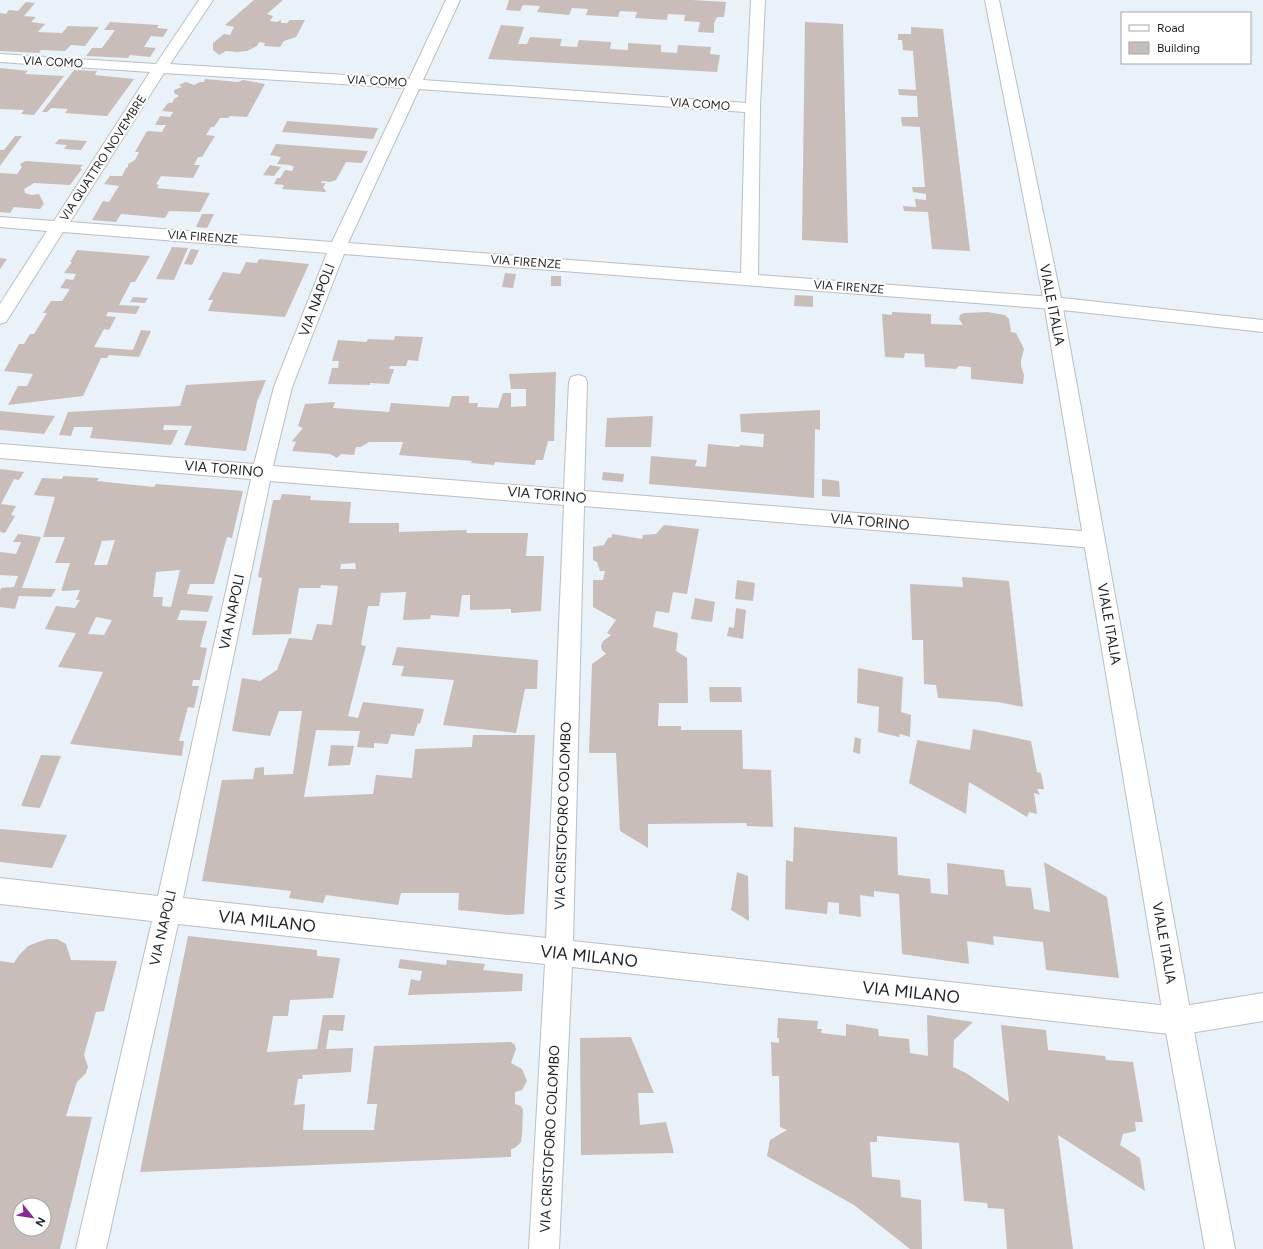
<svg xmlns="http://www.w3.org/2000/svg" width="1263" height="1249" font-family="Figtree,sans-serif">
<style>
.building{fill:#c9bdb9;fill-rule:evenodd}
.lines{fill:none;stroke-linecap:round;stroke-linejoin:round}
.minor-casing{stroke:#b7bfc7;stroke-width:2}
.tertiary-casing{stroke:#b7bfc7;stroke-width:2}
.minor{fill:#fff;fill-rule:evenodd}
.tertiary{fill:#fff;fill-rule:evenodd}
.labels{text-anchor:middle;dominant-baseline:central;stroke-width:4;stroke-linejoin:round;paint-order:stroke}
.far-street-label{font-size:12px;fill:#1d2023;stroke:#fff}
.street-label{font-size:14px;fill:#1d2023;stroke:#fff}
.near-street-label{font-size:17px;fill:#1d2023;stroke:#fff}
</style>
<rect width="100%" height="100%" fill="#e9f1f9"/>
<path class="building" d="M254 0H283L267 14 273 16 270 21 277 22 281 20V23H287L290 20H305L296 37 284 41 280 47 264 46 265 43 259 42 257 46 247 51 237 52 226 51 219 55 213 50V43L224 34 230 35 234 27 225 25Z
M509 0H692L726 2 724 17H717L714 23V33L698 32 700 22 684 21 685 15 668 14 667 20 635 18 637 12 620 11 618 17 586 15 588 9 572 8 569 15 537 12 540 6 523 5 520 11 506 10Z
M26 2 35 3 24 16 36 17 31 22 45 24 38 32 62 33 68 26 99 27 85 46 71 45 65 51 41 50 39 53 0 51V13L6 14 9 10 18 11Z
M110 22 159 25 157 28 168 29 163 37 151 36 144 47 156 48 150 57 130 55 128 58 86 56 92 48H102L115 30H104Z
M805 22 843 24 848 243 802 240Z
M501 25 524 27 518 44H527L530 37 562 39 560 46 577 47 579 40 611 42 610 49 628 50V43L661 45V52L677 53 678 45 711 47 710 54 720 55 717 72 488 59Z
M911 27 943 29 970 251 932 249 928 212 904 211 903 206 916 207 915 199 926 200V194L913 192 912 187H925L920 127 902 126 901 117H918L917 96 899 95 898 89 916 90 913 51 903 50 902 40H898V34H911Z
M0 68 28 71 25 74 64 76 34 115 21 114 24 110 0 109Z
M74 70 97 71 95 75 134 79 107 116 65 113 68 109 51 108 47 112H42Z
M205 79 238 82 243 80 265 84 247 117 230 116 228 118H220L214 127H211L206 135 215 136 202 157H198L194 165H200L193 178 161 176 156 184 159 185 157 188 210 193 200 212 169 211 165 218 121 214 116 222 92 220 103 201 109 202 119 186 104 184 110 176H122L126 168 128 167V164L135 160 139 152H135L147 131 162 132 166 125H155L160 116 170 117 173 112 162 111 168 103H172L174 99 179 96 174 93V90L182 87 179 85 186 82 194 85 200 82H204Z
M287 121 378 128 373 139 282 132Z
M15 136H22L0 166V150H4Z
M59 139 87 141 81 150 64 149 67 145 55 144Z
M276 144 368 151 362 163 346 162 336 180 330 182 322 181 321 183H326L323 187 326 191 325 192 282 189 284 185 274 184 277 178H280L285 170 292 171 294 167 290 165 277 164 281 157 270 155Z
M26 161 83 165 80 168 82 169 70 185 34 183 24 189 25 193 31 195 39 194 44 204 40 209 14 207 10 213 0 212V173L17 174 22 167 20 164Z
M270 165 281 167 274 176 263 175Z
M202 214H214L207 228 196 227Z
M172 247 188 248 174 280 156 279Z
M191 249 199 250 192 265 184 264Z
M77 250 150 256 135 282H131L119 305 140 306 136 314 108 312 106 316 116 317 109 330 104 329 94 347 133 350 141 330 151 331 139 357 109 355 107 358H101L83 396 8 405 18 386H27L33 374 4 371 19 344H24L30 334H34L47 313H43L51 301H62L70 289 60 288 66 279 73 280 76 274 64 273 72 262H70Z
M0 258 7 259 0 269Z
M259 259 309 264 285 317 208 311 213 300H208L223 272 240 274 246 262 257 263Z
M505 273 516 274 513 288 502 287Z
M551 276H561V286H551Z
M795 295 813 296V307L794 306Z
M133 297 148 298 145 303 130 302Z
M892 312 931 314V324L963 325 959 319 960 315 964 313 987 312 1005 315 1009 319 1011 332 1016 333 1024 349 1021 360V366L1024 375 1023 384 971 379V367L959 366 956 369 925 367 924 354 905 353 904 358 885 357 882 314 892 315Z
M395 336 423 337 418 361 408 360 406 366H390L389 369H394L389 384 370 383V385L328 384 332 368H338L339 361H332L338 340 366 342 368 339 394 340Z
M556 372 554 441H548L543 460H536L535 465 495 462 494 465 471 463 472 461 399 455 403 442H369L361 447H356L354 455 341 454 337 458 330 454 292 451 296 442 292 441 303 428 298 426 305 404 335 402 333 408 389 412 391 403 449 407 452 396H469V403H478L477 407 498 408 503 393H511V407L526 406V389H511L509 374Z
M266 380 257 402 246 451 184 445 192 426 164 425 163 430H178L171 445 90 438 93 427H74L71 436 59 435 68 412 180 406 186 385Z
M820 410V430L815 429 814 498 649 484 651 456 697 460 695 466 706 467 708 444 739 447 740 445 763 447 764 434 741 432 740 414Z
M0 411 20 413 55 416 44 434 0 430Z
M653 416 651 447H605L607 418Z
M0 469 24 472 19 480 14 479 1 504 16 506 11 515 15 516 5 533 0 532Z
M603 472 624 474 623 482 602 480Z
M63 476 99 478 97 481 154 487 156 484 243 491 232 538 227 537 214 584H190L187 594 213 596 208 612 181 610 177 620 207 621 200 647 207 648 200 680H193L192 686H199L194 708 188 707 179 741H184L182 756 70 744 103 672 58 667 76 633 45 629 56 606 75 608 80 600H76L80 590 61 591 70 563H55L65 537H43L55 497 34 495 42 478 62 479ZM115 540 107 565H94L102 541ZM180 570 171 607 162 606 163 597H153L156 572ZM96 617 112 620 104 635 88 634Z
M822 479 839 481 840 497 822 496Z
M282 494 311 496 310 500 351 502 349 523H399V532L467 530 466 533H528L526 556H544L541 611 511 613V609L470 610V595H462L459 617 431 615 430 619 403 620 406 592 381 593 379 606H368L361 645 366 646 348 716 358 718 363 702 424 709 420 724 418 723 414 736 391 734 388 744 374 743V748L357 747 360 731 316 730 304 797 373 794 376 775 412 778 415 749 472 747 473 735H535L524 914 508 915 458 910 459 893H401L398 905 326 895 323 903 289 898 291 891 202 881 222 780 253 779 255 768 264 767V775L293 774 302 711H279L270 736 232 731 242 678 260 681 277 670 289 638 312 640 317 624 332 625 338 586 321 585 320 588H299L291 634 252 635 262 578 258 577 273 500H280ZM355 563 356 569H340L341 564Z
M664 525 699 529 687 594 673 592 669 613 656 611 653 627 678 633 676 651 687 658 688 703H659L658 726H681V730H742L743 769 771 770 773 827 747 826 746 823 648 824V848L620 831 616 753H589L592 664 606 654 602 650 601 646 603 641 611 635 607 633 616 620 593 607V580H603L605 571H600L597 562 593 560V547L604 545 608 538 612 537V534L642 539 643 535 656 534Z
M18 534 41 537 22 588 56 589 51 597 19 596 15 609 0 607V591L1 588 14 587 18 576 0 575V552L16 554 21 542H13Z
M962 577 1009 581 1023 707 998 702 938 698 936 685 924 684 923 640H912L910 584 963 587Z
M737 580 755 583 753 601 735 599Z
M695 598 715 602 712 622 691 619Z
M736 608 746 610 743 639 727 636 729 627 734 628Z
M397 647 538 660 537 689H525L516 733 443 725 454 680 401 676 404 666 392 665Z
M858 668 903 677 901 712 911 715 910 737 900 734 899 737 878 732 879 707 857 703Z
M709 687H741L742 702H710Z
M973 729 1031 741 1037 772 1041 773 1044 789H1037L1040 795 1034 793 1037 814 1029 812 1027 817 969 782 966 814 909 783 917 740 970 750Z
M855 737 861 739 860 754 853 752Z
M331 745 354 746 350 765 328 766Z
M41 755 61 756 40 808 21 806Z
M794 827 897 837 898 875 930 879 931 893 948 895 947 863 1004 870 1006 886 1031 888 1034 909 1050 912 1044 862 1107 897 1119 978 1046 970 1043 942 993 936 994 945 967 941 969 964 902 954 899 894 874 891V897L860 895 861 917 839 914V903L828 902 827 914 785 909 786 860 793 862Z
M0 829 67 835 52 868 0 862Z
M737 872 748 876 749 921 731 910Z
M188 936 317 950V956L340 958 333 998 290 1000 288 1016H273L267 1052 317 1049 323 1015H345L343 1031 329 1030 326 1049 353 1048 351 1072 302 1075 303 1079H298L294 1105 305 1104 303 1130H374L377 1104H367L374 1046 511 1042 515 1045 516 1049 511 1063 522 1069 527 1081 522 1090 515 1092V1104L521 1106 523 1110 522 1135 521 1142 515 1148 511 1149V1157L140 1172Z
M48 939H57L66 944 71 960 117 961 104 1011 96 1012 84 1055 88 1067 86 1073 77 1082 66 1116 92 1117 60 1249H0V961L14 963 19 955 28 946 38 942ZM20 1205H44V1229H20Z
M400 959 446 965 447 960 485 964 483 970 523 974 522 991 408 995 411 979 420 981 422 971 398 968Z
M927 1015 973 1022 954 1040 953 1067 966 1073 1009 1102 1001 1025 1046 1030 1048 1050 1105 1056 1106 1060 1133 1062 1143 1122H1135L1136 1131 1123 1134 1120 1145 1140 1158 1145 1191 1058 1135 1073 1249H1007L1004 1209 988 1208 987 1203 964 1201 959 1143 877 1136V1142H870L872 1177 900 1180 901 1197 921 1200 922 1249H910L854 1205 767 1156 770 1140 787 1130 780 1127 779 1076H772L771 1042 779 1043V1038H777L778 1018 818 1021 817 1029H822L821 1033 846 1036V1024L878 1029 879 1036 909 1039 910 1053 928 1056Z
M631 1037 654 1093H638L640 1125 666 1122 674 1153 581 1155 580 1038Z"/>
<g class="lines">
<defs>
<path id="minor" d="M199 0H213L170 64 409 79 446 0H460L423 80 746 103 751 0H765L760 108 758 275 1053 297 1263 320V332L1053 309 344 254 292 387 273 466 564 489 569 382 571 377 578 375 585 377 587 382 584 491 1094 532 1101 534 1104 540 1101 546 1094 548 584 506 573 941 1178 1007 1263 993V1021L1178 1035 572 967 559 1249H529L545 964 178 924 106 1249H76L152 921 0 904V878L158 896 251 479 0 458V444L254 464 274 387 327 253 63 232 6 322 0 324V304L47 231 0 227V217L54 221 150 72 0 62V54L156 64ZM164 73 405 88 332 242 70 222ZM419 89 745 112 741 273 348 243ZM270 481 564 505 546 938 183 898Z"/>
<path id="tertiary" d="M985 0H999L1062 303 1192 1021 1235 1249H1205L1164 1021 1044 303Z"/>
</defs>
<use href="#minor" class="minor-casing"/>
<use href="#tertiary" class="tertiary-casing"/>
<use href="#minor" class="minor"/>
<use href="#tertiary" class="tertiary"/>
</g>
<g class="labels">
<g class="far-street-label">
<text transform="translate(53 62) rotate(3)">VIA COMO</text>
<text transform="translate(377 81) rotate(3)">VIA COMO</text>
<text transform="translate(700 104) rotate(4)">VIA COMO</text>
<text transform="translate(103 158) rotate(-57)">VIA QUATTRO NOVEMBRE</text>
<text transform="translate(203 237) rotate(4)">VIA FIRENZE</text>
<text transform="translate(526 262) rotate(4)">VIA FIRENZE</text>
<text transform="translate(849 287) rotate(4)">VIA FIRENZE</text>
</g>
<g class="street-label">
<text transform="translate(317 300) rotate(-69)">VIA NAPOLI</text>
<text transform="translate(1052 305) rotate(79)">VIALE ITALIA</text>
<text transform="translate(224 469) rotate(5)">VIA TORINO</text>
<text transform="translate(547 495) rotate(5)">VIA TORINO</text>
<text transform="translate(870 522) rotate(5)">VIA TORINO</text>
<text transform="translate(232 612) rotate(-78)">VIA NAPOLI</text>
<text transform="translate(1109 624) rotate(80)">VIALE ITALIA</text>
<text transform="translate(563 816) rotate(-88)">VIA CRISTOFORO COLOMBO</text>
<text transform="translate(163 928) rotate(-77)">VIA NAPOLI</text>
<text transform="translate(1164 943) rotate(80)">VIALE ITALIA</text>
<text transform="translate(550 1139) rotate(-87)">VIA CRISTOFORO COLOMBO</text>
</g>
<g class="near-street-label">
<text transform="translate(267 921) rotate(6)">VIA MILANO</text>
<text transform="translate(589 956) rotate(6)">VIA MILANO</text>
<text transform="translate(911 992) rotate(6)">VIA MILANO</text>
</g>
</g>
<rect x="1121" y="12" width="130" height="52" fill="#ffffff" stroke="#a5a6a7"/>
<rect x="1129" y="25" width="20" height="6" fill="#ffffff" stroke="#a5a6a7"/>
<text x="1157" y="32" font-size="12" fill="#1d2023">Road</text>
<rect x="1129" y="42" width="20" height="12" fill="#c9bdb9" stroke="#a5a6a7"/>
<text x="1157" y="52" font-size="12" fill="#1d2023">Building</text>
<g transform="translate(32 1217) rotate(120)"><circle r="19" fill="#ffffff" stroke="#a5a6a7"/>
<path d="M0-3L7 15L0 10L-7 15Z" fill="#842b98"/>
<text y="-6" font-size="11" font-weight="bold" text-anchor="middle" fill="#1d2023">N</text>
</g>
</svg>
